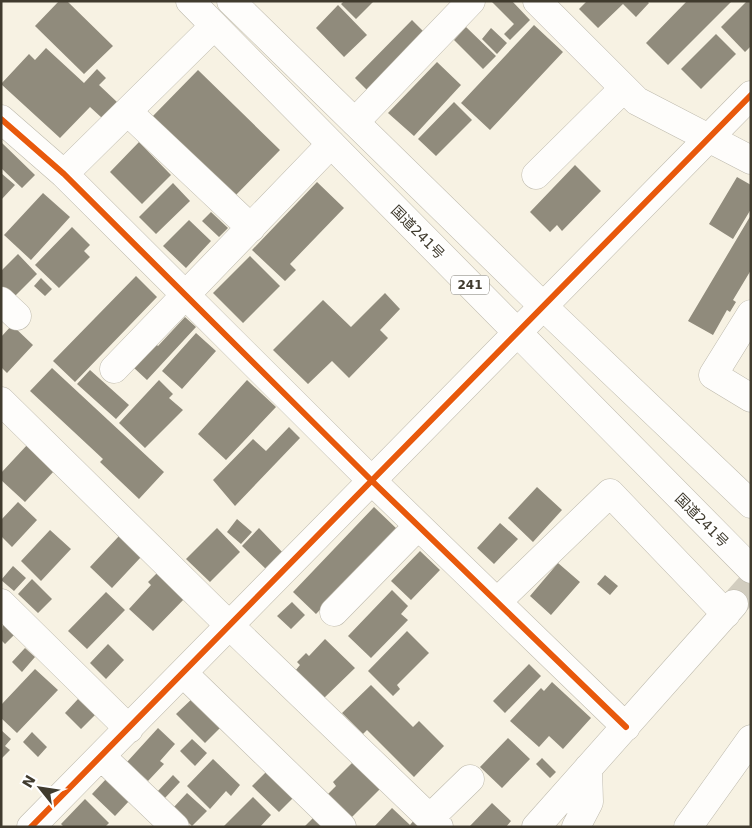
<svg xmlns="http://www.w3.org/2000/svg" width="752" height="828" font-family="'DejaVu Sans','Noto Sans JP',sans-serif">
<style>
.building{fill:#908b7c}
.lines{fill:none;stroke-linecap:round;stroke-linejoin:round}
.minor-tunnel{stroke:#d2cdbf;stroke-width:28;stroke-dasharray:28 14;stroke-linecap:butt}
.minor-casing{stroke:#bdb9ac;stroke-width:29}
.highway-casing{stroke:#bdb9ac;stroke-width:29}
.minor{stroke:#fefdfb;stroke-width:28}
.highway{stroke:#fefdfb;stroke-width:28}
.cycleway-casing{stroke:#fff;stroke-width:9}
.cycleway{stroke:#e8590c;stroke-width:6}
.labels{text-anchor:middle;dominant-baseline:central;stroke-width:5;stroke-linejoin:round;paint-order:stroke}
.shield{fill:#fff;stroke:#79766d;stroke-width:1}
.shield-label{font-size:12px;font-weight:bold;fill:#403b2e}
.street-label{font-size:14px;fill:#403b2e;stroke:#fff}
</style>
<rect width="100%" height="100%" fill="#f7f2e3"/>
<path class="building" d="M59 1H67L113 46 84 74 35 26Z
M344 1H374L356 19 341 4Z
M491 1H512L530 20 510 40 504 34 514 24Z
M587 1H647L649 3 636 17 623 4 598 28 579 9Z
M687 1H732L668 65 646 43Z
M747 1H751V46L745 52 721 27Z
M338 5 367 35 344 57 316 28Z
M412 20 426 34 369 92 355 78Z
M534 25 563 52 490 130 461 103Z
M466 27 496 56 483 69 454 40Z
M491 28 507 43 497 54 482 39Z
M716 34 736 54 701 89 681 69Z
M46 48 84 83 97 69 106 78 99 85 117 102 102 118 90 107 60 138 1 84 29 54 35 60Z
M437 62 461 85 414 136 388 113Z
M198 70 280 150 233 198 151 118Z
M454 102 472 120 436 156 418 139Z
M1 142 35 175 22 188 1 168Z
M139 142 171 175 142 204 110 172Z
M575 165 601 191 562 231 557 225 550 232 530 212Z
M1 173 15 185 1 200Z
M737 177 751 185V209L733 239 709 224Z
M317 182 344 208 290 264 296 270 285 281 252 250Z
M173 183 190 201 156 234 139 217Z
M43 193 70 217 31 260 4 235Z
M211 212 228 228 219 237 202 221Z
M751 215V270L733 300 736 302 730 312 727 310 713 335 688 321Z
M189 220 211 241 186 268 163 246Z
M72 227 90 245 84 251 90 257 59 288 35 265Z
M18 254 37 274 10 301 1 293V271Z
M250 256 280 286 243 323 213 293Z
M136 276 157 297 75 382 53 361Z
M41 278 52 289 45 296 34 286Z
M385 293 400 309 380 330 388 338 349 378 332 361 308 384 273 350 323 300 351 327Z
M185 317 196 327 147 380 133 367 155 343 158 346Z
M12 325 33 345 7 373 1 367V337Z
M196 333 216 351 182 389 162 371Z
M52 368 164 472 139 499 100 462 103 459 30 391Z
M90 370 129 405 116 419 77 384Z
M159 380 173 394 169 398 183 410 145 448 119 423Z
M247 380 276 407 226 460 198 434Z
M289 427 300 438 235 506 213 480 253 439 266 451Z
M28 444 55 470 25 502 1 480V473Z
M537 487 562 510 533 542 508 518Z
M18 502 37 520 12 547 1 536V520Z
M374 507 397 529 316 614 293 592Z
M237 519 252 532 241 544 227 532Z
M500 523 518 539 494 564 477 548Z
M217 528 240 552 210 582 186 559Z
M259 528 286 556 269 572 242 546Z
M50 530 71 549 41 581 21 561Z
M119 536 141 557 112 588 90 567Z
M420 551 440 570 411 600 391 581Z
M558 563 580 582 551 615 530 596Z
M13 566 26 578 14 591 1 580Z
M159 571 186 597 153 631 129 609 151 585 148 582Z
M605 575 618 586 610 595 597 584Z
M32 579 52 599 38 613 18 594Z
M392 590 408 606 401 614 408 620 371 658 348 636Z
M106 592 125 610 87 649 68 631Z
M292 602 305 615 291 629 277 616Z
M3 623 15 634 5 644 1 640Z
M407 631 429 653 397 685 400 689 393 696 368 671Z
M325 639 355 668 323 699 295 671 300 665 297 662 306 653 309 656Z
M108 644 124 660 106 679 90 663Z
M25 648 35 657 22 672 12 662Z
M529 664 541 676 505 713 493 701Z
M35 669 58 690 17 733 1 718V705Z
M552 682 591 718 563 749 549 736 539 747 510 721 541 688 544 691Z
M371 685 413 727 419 721 444 746 414 777 367 730 363 734 342 713Z
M195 696 223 725 205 743 176 714Z
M78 699 95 715 81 729 65 713Z
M158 728 175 744 160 761 164 764 148 781 127 762Z
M1 730 11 739 5 746 10 750 1 759Z
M32 732 47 747 38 757 23 742Z
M508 738 530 759 502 788 480 767Z
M192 739 207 753 195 766 180 751Z
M542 758 556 772 550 778 536 764Z
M213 759 240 785 231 796 226 791 210 809 187 786Z
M354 761 381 788 350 819 327 795 336 786 333 782Z
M268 770 295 796 279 812 252 786Z
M173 775 180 782 164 799 157 792Z
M107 778 130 800 115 816 92 794Z
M187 793 207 811 192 826 173 808Z
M253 797 271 815 260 827H223Z
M85 799 109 823 105 827H64L61 824Z
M492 803 511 821 506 827H469Z
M392 808 410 825 415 819 423 827H374Z
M317 814 330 827H304Z"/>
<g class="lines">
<path class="minor-tunnel" d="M734 604 751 585"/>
<defs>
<path id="minor" d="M537 1 637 101 751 160
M128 112 251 228
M1 119 64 174 371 480 626 727
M355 122 471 1
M64 174 214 26
M536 175 624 88
M1 301 17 316
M751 314 713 375 751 398
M114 369 331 144
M1 401 230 626 439 827
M497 602 610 493 726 614
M1 603 129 729
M334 612 418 526
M184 674 342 827
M101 756 175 827
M430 818 470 779
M31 827 751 95
M536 827 734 604
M576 827 589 802 588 768
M688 827 751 739"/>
<path id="highway" d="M190 1 751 569
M231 1 544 307 751 504"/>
</defs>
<use href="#minor" class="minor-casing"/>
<use href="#highway" class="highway-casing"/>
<use href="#minor" class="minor"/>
<use href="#highway" class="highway"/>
<defs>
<path id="cycleway" d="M1 119 64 174 371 480 626 727
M31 827 751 95"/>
</defs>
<use href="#cycleway" class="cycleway-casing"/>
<use href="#cycleway" class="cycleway"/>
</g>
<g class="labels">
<rect class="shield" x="451" y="275.5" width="38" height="19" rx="4"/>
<g class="shield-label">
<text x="470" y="285">241</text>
</g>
<g class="street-label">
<text transform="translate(418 232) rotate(45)">国道241号</text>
<text transform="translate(702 520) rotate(45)">国道241号</text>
</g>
</g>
<rect width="752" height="828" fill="none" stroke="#403b2e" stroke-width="5"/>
<g transform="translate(40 788) rotate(300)" stroke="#ffffff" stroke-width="4" paint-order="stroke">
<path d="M0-4L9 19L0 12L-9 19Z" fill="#403b2e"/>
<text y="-8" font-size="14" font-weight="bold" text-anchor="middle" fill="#403b2e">N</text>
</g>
</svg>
